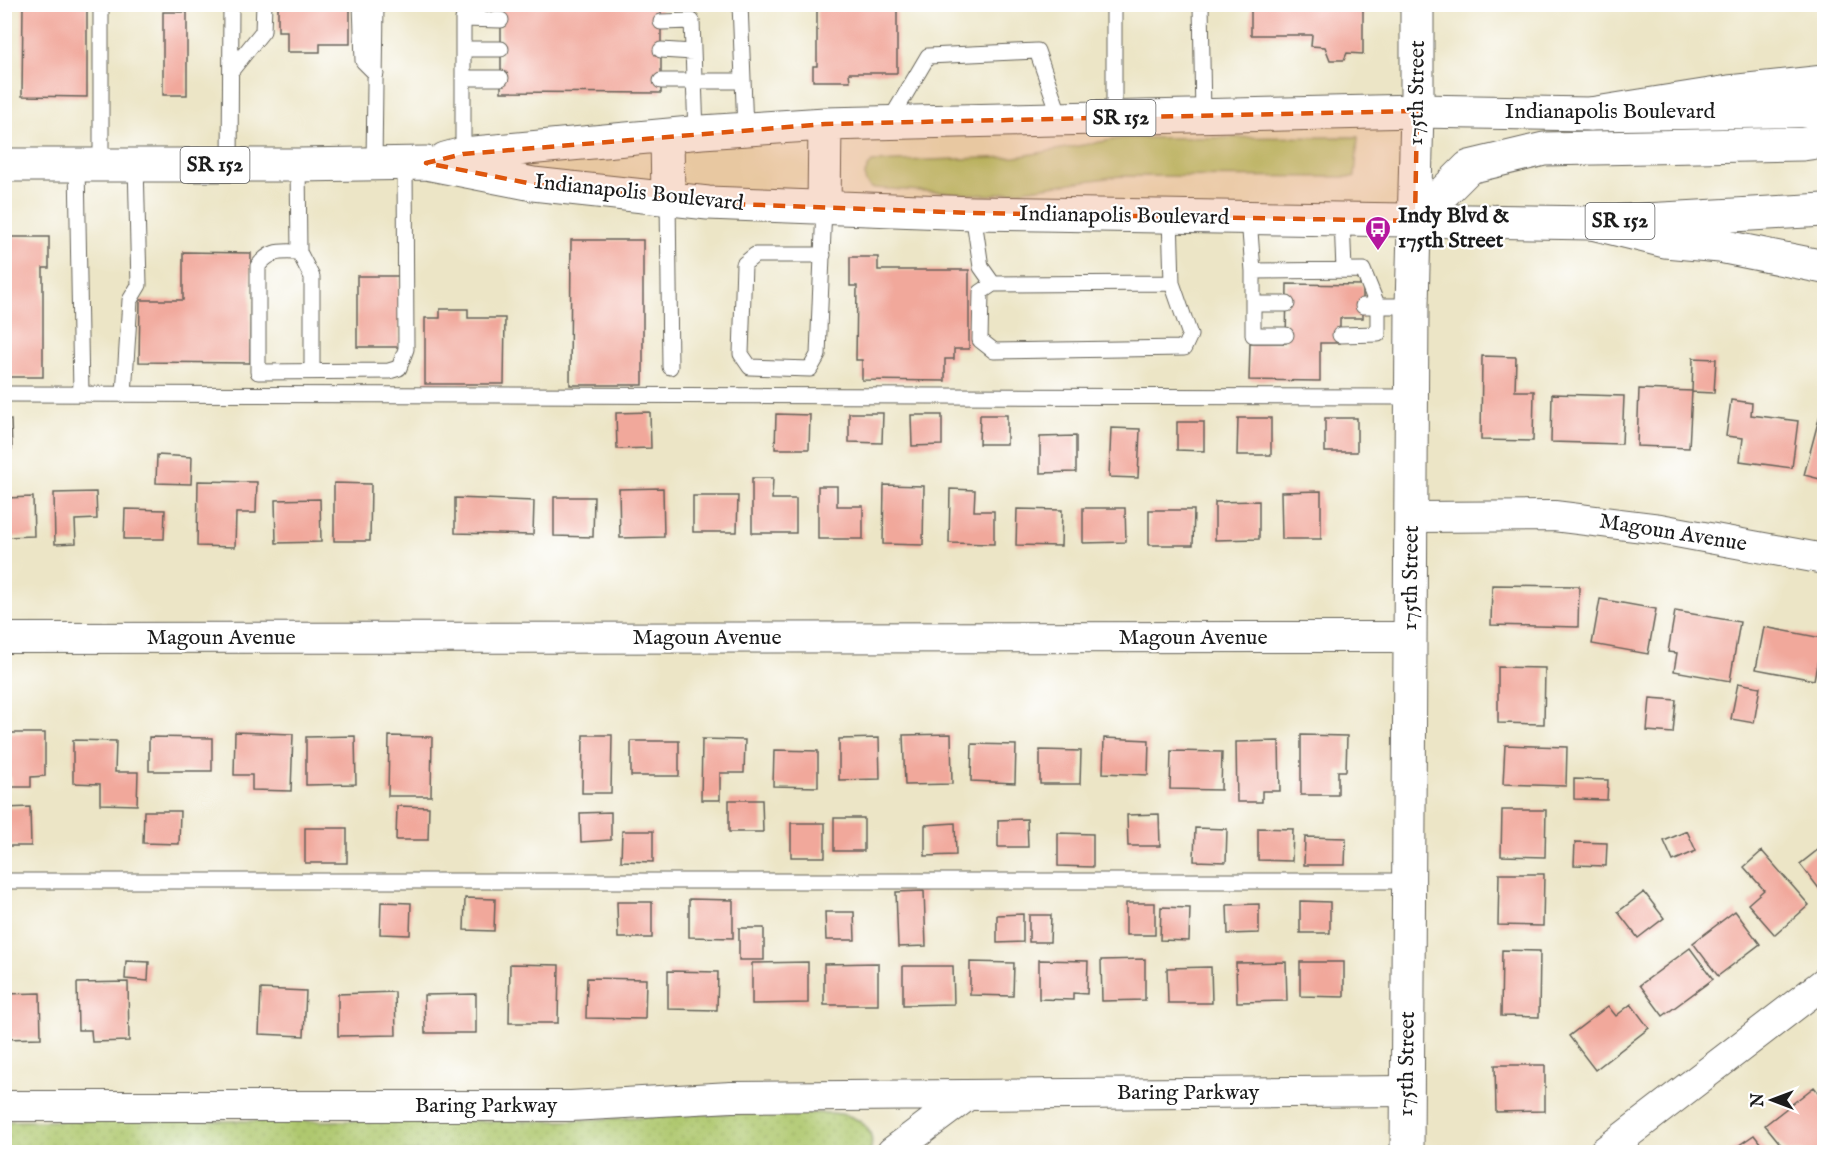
<svg xmlns="http://www.w3.org/2000/svg" width="1829" height="1157" font-family="'IM FELL English',serif">
<style>
.grass{fill:#afc86e;stroke:#667245;stroke-width:1.5}
.park{fill:url(#park-dots);stroke:#667245;stroke-width:1.5}
.building{fill:#f1a89b}
.lines{fill:none;stroke-linecap:round;stroke-linejoin:round}
.service-casing{stroke:#656258;stroke-width:17}
.minor-casing{stroke:#656258;stroke-width:32}
.tertiary-casing{stroke:#656258;stroke-width:35}
.primary-casing{stroke:#656258;stroke-width:35}
.motorway-casing{stroke:#656258;stroke-width:35}
.service{stroke:#fff;stroke-width:15}
.minor{stroke:#fff;stroke-width:30}
.tertiary{stroke:#fff;stroke-width:33}
.primary{stroke:#fff;stroke-width:33}
.motorway{stroke:#fff;stroke-width:33}
.marked{fill:#de560d;fill-opacity:0.2;stroke:#de560d;stroke-width:4.5;stroke-dasharray:12 8;stroke-linejoin:round}
.labels{text-anchor:middle;dominant-baseline:central;stroke-width:4.5;stroke-linejoin:round;paint-order:stroke}
.shield{fill:#fff;stroke:#606060;stroke-width:1.5}
.shield-label{font-size:21px;font-weight:bold;fill:#1c1c1c}
.street-label{font-size:22px;fill:#1c1c1c;stroke:#fff}
.poi-label{font-size:22px;font-weight:bold;fill:#1c1c1c;stroke:#fff;text-anchor:start}
</style>
<defs>
<pattern id="park-dots" width="8" height="8" patternUnits="userSpaceOnUse" patternTransform="scale(1.5)"><rect width="8" height="8" fill="#afc86e"/><path d="M2 2h.1M6 6h.1" fill="none" stroke="#96ab5f" stroke-width="1.8" stroke-linecap="round"/></pattern>
</defs>
<rect width="100%" height="100%" fill="#fff"/>
<filter id="ink" filterUnits="userSpaceOnUse"><feTurbulence type="fractalNoise" baseFrequency=".0167" numOctaves="2"/><feDisplacementMap in="SourceGraphic" scale="12" xChannelSelector="R" yChannelSelector="G"/><feConvolveMatrix kernelMatrix="1 2 1 2 8 2 1 2 1" color-interpolation-filters="sRGB"/></filter>
<filter id="wash" filterUnits="userSpaceOnUse"><feTurbulence type="fractalNoise" baseFrequency=".008" numOctaves="4" result="noise"/><feDisplacementMap in="SourceGraphic" scale="24" xChannelSelector="R" yChannelSelector="G"/><feGaussianBlur stdDeviation="1.35" result="paint"/><feColorMatrix in="noise" values="0 0 0 0 0 0 0 0 0 0 0 0 0 0 0 0 0 1.4 0 .05"/><feComposite in="paint" operator="in"/></filter>
<g filter="url(#wash)">
<rect width="100%" height="100%" fill="#ece5c6"/>
<path class="grass" d="M1358 137 1355 177 1120 176 989 195 872 188C861 181 864 172 872 162L1016 157 1123 138Z"/>
<path class="park" d="M833 1113C855 1115 878 1126 870 1152H5V1121H562L698 1114Z"/>
<g id="blocks">
<path class="building" d="M23 4H87V97L22 96Z
M278 4H350V44H320V52H287V31H278Z
M501 4H661V93L501 92Z
M817 4H897V73H849L850 81H813V66H817Z
M1251 4H1363V54L1347 53 1344 60H1330L1325 47 1311 46 1312 35H1251Z
M163 12H187V95H163Z
M4 237H49V268H43V377H4Z
M571 240H643V385H570Z
M183 252 251 253 250 363 139 362 140 300H183Z
M850 257H878V270H969V349H954V359H945V381L862 380V360H856L857 286H850Z
M357 276H399V347H357Z
M1287 284 1363 285V318H1340V343H1320V381L1249 380 1250 343H1286Z
M440 309H468V318H505L504 384H425V318H440Z
M1482 356 1516 357 1515 391H1534L1533 441 1481 440Z
M1693 358 1716 359 1714 393 1692 392Z
M1639 389 1692 391 1689 448 1637 446Z
M1552 394 1624 396 1622 444 1551 442Z
M1731 400 1752 403 1751 415 1798 421 1792 468 1740 461 1743 438 1726 436Z
M1821 411 1824 412V480L1804 475Z
M650 412 651 448 617 449 616 413Z
M849 413H883L882 443 849 442Z
M776 414 810 415 809 449H775Z
M911 415H942V445L912 446Z
M980 415H1007V444H979Z
M1238 418H1271V455H1237Z
M1325 418H1357V452H1325Z
M4 420H11L12 449 4 450Z
M1177 422H1204V451L1177 450Z
M1111 428 1140 429 1138 478 1109 477Z
M1076 436V472L1040 473V437Z
M157 455 192 457 191 484 156 483Z
M752 478H773L772 499H796V533H752Z
M198 481 257 482 256 513H236L235 547 197 546Z
M334 483 371 484 370 541H334Z
M884 485 924 486 923 545 883 544Z
M818 486H837V506H863V539H818Z
M663 488 664 537 620 538 619 489Z
M950 489 975 490 974 511H994V544L949 543Z
M1321 491V539H1282L1281 492Z
M96 492 97 519 75 520 76 543 55 544 54 493Z
M693 496H738L737 532H693Z
M33 497 34 536 5 537V498Z
M554 497H594L593 537 554 536Z
M455 498 534 501 533 535 455 533Z
M320 499 321 542 276 543 275 500Z
M1259 501V539L1215 540V502Z
M1083 508H1125L1126 542 1083 543Z
M125 509 165 510 164 539H124Z
M1017 509 1062 510 1061 546 1016 545Z
M1149 510H1194L1193 545H1149Z
M1492 585 1579 586 1578 627 1491 625Z
M1600 599 1656 609 1648 654 1592 644Z
M1675 611 1740 622 1730 681 1674 671 1677 653 1668 652Z
M1764 627 1822 638 1814 680 1756 669Z
M1498 667 1545 668 1544 724 1498 723Z
M1824 680V693L1818 687Z
M1738 683 1760 687 1754 723 1731 719Z
M1650 698 1676 700 1673 733 1647 731Z
M235 732 293 734 291 791 252 790V775H234Z
M4 733H45V776L31 777V787H11V777H4Z
M951 734 952 784 905 785 903 735Z
M583 735H612L611 793H582Z
M1301 735 1347 736 1346 771H1338V795H1301Z
M355 736 356 784 306 785V737Z
M389 736 432 737 431 796H388Z
M149 737 212 738V771H149Z
M879 738 880 779 839 780V739Z
M1104 738 1149 740 1148 775 1103 773Z
M702 739 745 740 744 773H720V800H701Z
M73 740 116 741 115 772H138L137 805 100 804V784L73 783Z
M631 741H679V776H631Z
M1279 741 1280 791H1262V802H1237L1236 742Z
M972 744 1016 745 1015 783 971 781Z
M1505 745 1567 747 1566 786 1503 784Z
M774 750 818 751V787L773 786Z
M1040 750 1081 751 1080 784H1040Z
M1171 751 1222 752 1221 790 1170 789Z
M1574 779 1608 780 1607 800 1574 799Z
M729 800H762L763 832H729Z
M397 806 429 807 428 840H396Z
M30 807 31 846H5V808Z
M1502 810H1546L1545 857 1501 856Z
M144 811H180L179 844 143 843Z
M611 812V840L581 842 580 813Z
M1159 814 1160 846H1128L1127 815Z
M834 818H864V851H834Z
M1027 819 1028 847H998V820Z
M791 823H825V857H791Z
M955 823 956 855 925 856V825Z
M305 828H347V863H305Z
M1195 828 1227 829 1226 862 1194 861Z
M1258 828 1293 829 1292 861 1258 860Z
M622 831H653V862L621 861Z
M1687 831 1696 851 1673 861 1664 841Z
M1058 833 1093 834V867L1058 866Z
M1305 837 1346 838 1345 865H1304Z
M1575 842 1607 843 1606 866 1574 865Z
M1824 845V895L1800 864Z
M1762 851 1809 905 1775 935 1748 904 1764 890 1744 867Z
M1499 874H1544L1543 926 1498 925Z
M924 891 926 946 898 947 896 892Z
M1644 892 1664 918 1638 938 1618 912Z
M465 898 495 899 494 931 464 930Z
M689 899 733 900V938L689 937Z
M1300 901 1330 902V933H1300Z
M381 902 411 903 410 935 380 934Z
M617 902H652V938H618Z
M1126 903H1155V935H1126Z
M1259 904V933L1228 934 1227 905Z
M1161 907 1190 908 1189 941 1160 940Z
M1735 911 1760 944 1718 976 1693 943Z
M825 912H854L855 940H826Z
M1023 914V942L997 943V915Z
M1029 915H1051L1050 942H1029Z
M739 928H764V960H739Z
M1690 948 1713 979 1663 1016 1640 985Z
M1502 950 1540 951 1539 1017 1501 1016Z
M1145 959V1000L1102 1001 1101 960Z
M1039 960 1088 961 1087 994 1073 993V1000L1039 999Z
M126 961 149 962 148 981 125 979Z
M808 962V1003L752 1004V963Z
M970 962 1014 963 1013 996 970 995Z
M1286 962 1287 1001 1237 1002 1236 963Z
M1300 962H1344V997L1300 996Z
M878 963V1005H824V964Z
M510 964 559 965 558 1023H509Z
M903 966H953L954 1004 903 1005Z
M1211 967 1212 1003H1168L1167 968Z
M668 971 718 972 717 1010 668 1009Z
M587 978 646 979 645 1019 586 1018Z
M128 982 129 1041 92 1042 91 1030H78L77 983Z
M261 989 306 991 304 1036 259 1034Z
M395 992 396 1035 338 1036V994Z
M40 993 41 1038 4 1039V994Z
M476 994V1033H425L424 995Z
M1631 1004 1649 1028 1595 1070 1569 1036 1608 1006 1616 1016Z
M1495 1065H1545V1111L1496 1112Z
M1814 1087 1824 1100V1151L1823 1152H1787L1765 1125Z
M1754 1135 1767 1152H1729Z"/>
</g>
</g>
<g filter="url(#ink)">
<use href="#blocks" fill-opacity="0" stroke="#656258" stroke-width="1.5"/>
<g class="lines">
<defs>
<path id="service" d="M101 4V165
M361 4 363 61 376 74
M740 4 745 129
M1114 4V118
M1201 4 1203 116
M661 22 692 21 696 133
M463 49H501
M661 50 693 52
M231 71 263 31 264 4
M463 78H501
M661 81H742
M889 122 928 56 1037 51 1061 119
M463 154V19L501 20
M374 164 376 4
M77 165 81 394
M230 165 231 4
M298 165 299 252 312 277V372
M668 198 670 367
M973 213 981 267 993 284
M1170 217 1172 283 1190 335 1184 348 994 351 980 340 981 292 993 284 1172 283
M1249 218 1253 271V304H1287
M1342 219 1344 270
M299 252C281 252 271 249 258 266V372L389 371 399 368 406 349 405 163
M823 255H755L744 264 741 354 750 367 810 369 818 355 824 207
M1253 271 1363 270 1378 307V334L1340 335
M1253 304V335H1286
M1363 306H1412
M4 394 1413 397
M124 394 130 300 139 285 136 164
M4 881H1409"/>
<path id="minor" d="M1412 517 1554 516 1660 529 1824 559
M4 638 1410 637
M4 1106H571L731 1097 1407 1091
M892 1152 968 1095
M1604 1152 1824 983"/>
<path id="tertiary" d="M1407 1152 1412 306 1417 111V4"/>
<path id="primary" d="M667 136 668 198
M445 159 463 154 702 132 825 124 1417 111 1590 114 1824 110
M4 165H298L426 163 533 184 708 203 973 213 1592 223 1824 210
M824 207 825 124
M1415 221 1469 167 1544 149 1803 144 1824 141"/>
<path id="motorway" d="M1590 114 1729 92 1824 82
M1592 223 1665 241 1720 246 1824 267"/>
</defs>
<use href="#service" class="service-casing"/>
<use href="#minor" class="minor-casing"/>
<use href="#tertiary" class="tertiary-casing"/>
<use href="#primary" class="primary-casing"/>
<use href="#motorway" class="motorway-casing"/>
<use href="#service" class="service"/>
<use href="#minor" class="minor"/>
<use href="#tertiary" class="tertiary"/>
<use href="#primary" class="primary"/>
<use href="#motorway" class="motorway"/>
</g>
</g>
<path class="marked" d="M1417 111 1415 221 973 213 708 203 533 184 426 163 463 154 825 124Z"/>
<defs>
<symbol id="bus-pin" viewBox="-11 -11 22 30"><path d="M0 17L-7.5 6A9.5 9.5 0 1 1 7.5 6Z" fill="#b5179e" stroke="#fff"/><path d="M-5-6H5V4H4V6H2V4H-2V6H-4V4H-5ZM-3.5-4V0h7V-4ZM-3.5 1.2v1.5H-2V1.2ZM2 1.2v1.5H3.5V1.2Z" fill="#fff"/></symbol>
</defs>
<g fill-rule="evenodd">
<use href="#bus-pin" x="1363" y="214" width="30" height="40"/>
</g>
<g class="labels">
<g class="shield">
<rect x="1086.5" y="100" width="69" height="36" rx="4.5"/>
<rect x="180.5" y="147" width="69" height="36" rx="4.5"/>
<rect x="1585.5" y="203" width="69" height="36" rx="4.5"/>
</g>
<g class="shield-label">
<text x="1121" y="118">SR 152</text>
<text x="215" y="165">SR 152</text>
<text x="1620" y="221">SR 152</text>
</g>
<g class="street-label">
<text transform="translate(1417 93) rotate(-89)">175th Street</text>
<text x="1610" y="112">Indianapolis Boulevard</text>
<text transform="translate(639 193) rotate(6)">Indianapolis Boulevard</text>
<text transform="translate(1124 216) rotate(1)">Indianapolis Boulevard</text>
<text transform="translate(1673 533) rotate(9)">Magoun Avenue</text>
<text transform="translate(1411 578) rotate(-89)">175th Street</text>
<text x="221" y="638">Magoun Avenue</text>
<text x="707" y="638">Magoun Avenue</text>
<text x="1193" y="638">Magoun Avenue</text>
<text transform="translate(1407 1064) rotate(-89)">175th Street</text>
<text x="1188" y="1093">Baring Parkway</text>
<text x="486" y="1106">Baring Parkway</text>
</g>
<g class="poi-label">
<text x="1398" y="216">Indy Blvd &amp;<tspan x="1398" dy="25">175th Street</tspan></text>
</g>
</g>
<rect width="1829" height="1157" fill="none" stroke="#fff" stroke-width="24"/>
<g transform="translate(1772 1100) rotate(270)" stroke="#ffffff" stroke-width="4.5" paint-order="stroke">
<path d="M0-4.5L10 22L0 15L-10 22Z" fill="#1c1c1c"/>
<text y="-9" font-size="16" font-weight="bold" text-anchor="middle" fill="#1c1c1c">N</text>
</g>
</svg>
